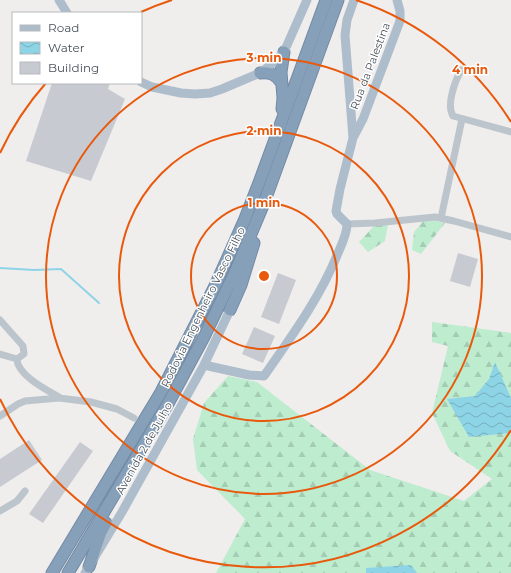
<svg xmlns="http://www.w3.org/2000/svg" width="511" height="573" font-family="Montserrat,sans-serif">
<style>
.forest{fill:url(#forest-firs)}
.water{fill:url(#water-waves)}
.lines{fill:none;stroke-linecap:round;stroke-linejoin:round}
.stream{stroke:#8dd4e6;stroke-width:2}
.building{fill:#c7cad0}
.highway-casing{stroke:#738ba5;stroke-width:13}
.minor{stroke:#bcc5cc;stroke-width:7}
.major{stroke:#aebdcb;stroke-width:9}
.highway{stroke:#87a0ba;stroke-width:11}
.ring{fill:none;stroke:#e8590c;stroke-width:2}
.labels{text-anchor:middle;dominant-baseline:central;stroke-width:3;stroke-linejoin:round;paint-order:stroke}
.street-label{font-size:11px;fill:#47515a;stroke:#fff}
.centre{fill:#e8590c;stroke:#fff;stroke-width:2}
.ring-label{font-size:12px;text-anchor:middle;font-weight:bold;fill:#e8590c;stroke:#fff;stroke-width:3;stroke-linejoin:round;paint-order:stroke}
</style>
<defs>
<pattern id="forest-firs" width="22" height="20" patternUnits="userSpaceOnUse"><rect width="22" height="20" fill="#bdeccf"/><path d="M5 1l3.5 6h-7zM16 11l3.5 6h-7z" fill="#a4ccb4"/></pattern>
<pattern id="water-waves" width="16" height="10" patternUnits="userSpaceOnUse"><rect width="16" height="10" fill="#8dd4e6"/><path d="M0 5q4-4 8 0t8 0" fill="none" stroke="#75aebd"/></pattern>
</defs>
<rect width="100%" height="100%" fill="#f0eded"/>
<path class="forest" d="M425 219 445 223 421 254 412 250 414 232Z
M388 224 385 241 368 252 359 242 375 225Z
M432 322 511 333V573H216L245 519 197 470 193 439 204 403 228 376 257 382 370 470 464 501 492 479 450 451 432 413 448 346 432 342Z"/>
<path class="water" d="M495 362 511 398V433L469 437 447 399 475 396 489 379Z
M411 565 417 573H366V568Z"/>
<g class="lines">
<path class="stream" d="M0 268 34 270 61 269 99 303"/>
</g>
<path class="building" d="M52 83H110L108 89 125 99 91 181 26 161Z
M458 253 478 259 470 287 450 281Z
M278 273 296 280 279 324 261 317Z
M254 327 275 336 263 363 242 354Z
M29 440 42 460 0 487V459Z
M80 442 93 451 43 523 29 514Z"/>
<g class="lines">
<defs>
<path id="highway" d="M260 73C270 72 275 74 281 82
M282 109 283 98 281 72 284 52
M230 310 241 285 254 243
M89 567 101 532 106 523
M52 573 161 392 215 286 244 221 260 180 326 0
M68 573 169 402 204 337 236 270 264 203 338 0"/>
</defs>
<use href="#highway" class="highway-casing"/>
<path class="minor" d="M461 70C455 81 446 105 453 116L511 132
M441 218 462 119
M347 224 375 223 435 217 454 221 511 237
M0 320 23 346 24 354 17 359
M0 354 17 359
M17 359C17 375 47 390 59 397
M0 416 18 404 25 401 59 398 91 402 117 409 134 418
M0 511 17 501 25 491"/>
<path class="major" d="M59 0 67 13
M141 82 152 87 181 93 195 94 210 93 222 89 260 73 273 63 284 52 307 0
M353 138 363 119 400 21V11L397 0
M204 365 249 375 264 376C291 337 320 298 338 253 342 244 347 234 347 224L337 214 336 211 340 189 353 138 345 35 347 20 354 0
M85 573 122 512 204 365 230 310"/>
<use href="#highway" class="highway"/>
</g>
<g class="ring">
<circle cx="264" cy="276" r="73"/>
<circle cx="264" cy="276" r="145"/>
<circle cx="264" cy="276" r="218"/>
<path d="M511 430A291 291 0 0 1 0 399M0 153A291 291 0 0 1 46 83M141 12A291 291 0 0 1 172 0M356 0A291 291 0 0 1 511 122"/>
</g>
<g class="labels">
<g class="street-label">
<text transform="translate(370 66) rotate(-69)">Rua da Palestina</text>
<text transform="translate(203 307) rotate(-64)">Rodovia Engenheiro Vasco Filho</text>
<text transform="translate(144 448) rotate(-61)">Avenida 2 de Julho</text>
</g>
</g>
<circle cx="264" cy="276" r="6" class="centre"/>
<g class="ring-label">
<text x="264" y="62">3 min</text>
<text x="470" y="74">4 min</text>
<text x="264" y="135">2 min</text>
<text x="264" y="207">1 min</text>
</g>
<rect x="12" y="12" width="130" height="72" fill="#ffffff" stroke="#b5b9bd"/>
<rect x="20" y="25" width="20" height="6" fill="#aebdcb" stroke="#b5b9bd"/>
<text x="48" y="32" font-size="12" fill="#47515a">Road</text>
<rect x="20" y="42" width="20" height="12" fill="url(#water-waves)" stroke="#b5b9bd"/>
<text x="48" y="52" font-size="12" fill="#47515a">Water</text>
<rect x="20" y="62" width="20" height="12" fill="#c7cad0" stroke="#b5b9bd"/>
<text x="48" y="72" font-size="12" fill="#47515a">Building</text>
</svg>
